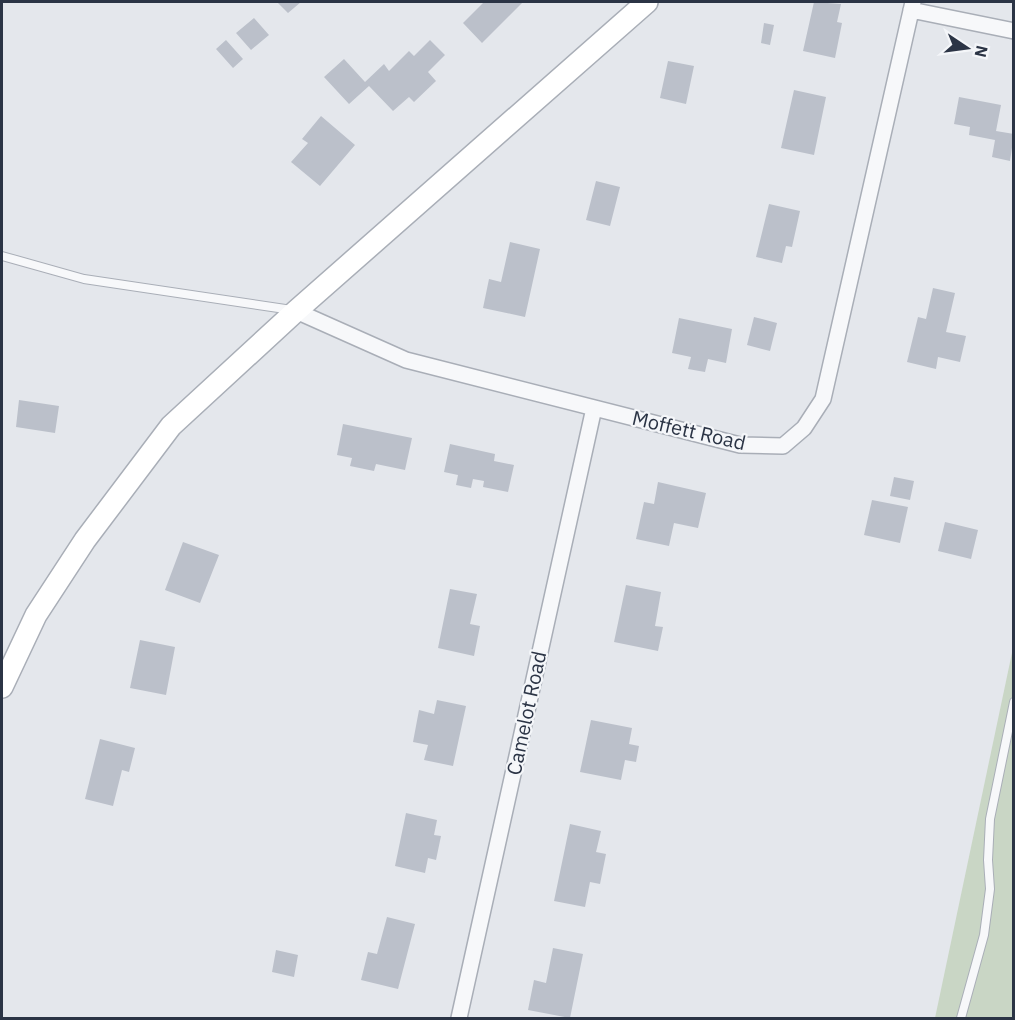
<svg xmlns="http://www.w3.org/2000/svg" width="1015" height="1020" font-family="'IBM Plex Sans',sans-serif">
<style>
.green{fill:#c9d6c5}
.building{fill:#bbc0ca}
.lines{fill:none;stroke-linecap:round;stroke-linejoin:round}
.lane-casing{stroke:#a9aeb7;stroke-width:10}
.street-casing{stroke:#a9aeb7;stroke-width:18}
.secondary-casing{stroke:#a9aeb7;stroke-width:24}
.lane{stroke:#f7f8fa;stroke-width:8}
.street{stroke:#f7f8fa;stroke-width:15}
.secondary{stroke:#fff;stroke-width:21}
.labels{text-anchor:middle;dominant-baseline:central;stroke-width:4.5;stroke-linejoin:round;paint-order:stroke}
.street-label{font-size:20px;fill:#2b3445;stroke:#f4f6f9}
</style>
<rect width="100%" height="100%" fill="#e4e7ec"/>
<path class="green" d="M1013 648V1018H935Z"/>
<path class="building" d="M277 2H301L288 13Z
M484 2H523L482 43 463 23Z
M814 2 841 4 837 22 842 23 835 58 803 51Z
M254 18 269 35 251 50 236 33Z
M764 23 774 25 770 45 761 43Z
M226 40 243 59 233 68 216 49Z
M430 40 445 55 428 72 436 81 414 102 409 97 393 111 369 86 349 104 324 77 344 59 365 82 384 64 389 71 409 51 414 56Z
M668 61 694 66 686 104 660 98Z
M794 90 826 97 814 155 781 148Z
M959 97 1001 105 996 131 1014 134 1010 161 992 157 995 140 969 135 970 127 954 124Z
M321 116 355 145 320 186 291 162 308 143 302 139Z
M596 181 620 187 610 226 586 220Z
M769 204 800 211 792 247 786 246 782 263 756 257Z
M510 242 540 249 525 317 483 308 489 279 501 282Z
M933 288 955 293 946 332 966 336 960 362 938 357 936 369 907 362 918 317 926 319Z
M754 317 777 323 770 351 747 345Z
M679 318 732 329 726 363 708 359 705 372 688 369 691 357 672 353Z
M19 400 59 406 55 433 16 427Z
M343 424 412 438 405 470 376 464 374 471 350 466 352 458 337 455Z
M450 444 495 454 494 461 514 465 508 492 483 487 484 481 473 479 471 488 456 485 458 475 444 472Z
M894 477 914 481 910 500 890 496Z
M658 482 706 493 698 528 674 523 669 546 636 539 644 502 654 504Z
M872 500 908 507 900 543 864 535Z
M945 522 978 530 971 559 938 551Z
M183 542 219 555 200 603 165 590Z
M626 585 661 592 655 626 663 627 658 651 614 642Z
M450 589 477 594 470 624 480 626 474 656 438 648Z
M140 640 175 647 166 695 130 688Z
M437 700 466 706 453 766 424 760 428 745 413 742 419 710 434 714Z
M591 720 632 728 629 744 639 746 636 762 625 760 621 780 580 772Z
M100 739 135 748 129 772 122 770 113 806 85 799Z
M406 813 437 820 434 835 441 836 436 860 428 858 425 873 395 866Z
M570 824 601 831 596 852 606 854 600 884 590 882 585 907 554 901Z
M387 917 415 924 398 989 361 980 368 952 377 954Z
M553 948 583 954 570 1018 528 1010 534 980 546 983Z
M276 950 298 955 294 977 272 972Z"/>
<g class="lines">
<defs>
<path id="lane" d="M2 256 84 279 292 310
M961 1018 984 935 990 889 988 860 990 819 1014 702"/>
<path id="street" d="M911 10 1014 31
M296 311 406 360 740 445 783 446 804 428 823 399 913 2
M459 1018 594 408"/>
<path id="secondary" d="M2 687 36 615 85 540 171 426 296 311 647 2"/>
</defs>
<use href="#lane" class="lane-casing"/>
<use href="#street" class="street-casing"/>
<use href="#secondary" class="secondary-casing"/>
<use href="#lane" class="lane"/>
<use href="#street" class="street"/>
<use href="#secondary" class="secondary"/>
</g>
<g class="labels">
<g class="street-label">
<text transform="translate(689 430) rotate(13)">Moffett Road</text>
<text transform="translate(526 713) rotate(-78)">Camelot Road</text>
</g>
</g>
<rect width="1015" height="1020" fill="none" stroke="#2b3445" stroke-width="6"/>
<g transform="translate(967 48) rotate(103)" stroke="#f4f6f9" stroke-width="4.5" paint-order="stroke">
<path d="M0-4.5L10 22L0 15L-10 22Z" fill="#2b3445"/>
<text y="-9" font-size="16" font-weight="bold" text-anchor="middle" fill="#2b3445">N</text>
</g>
</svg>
